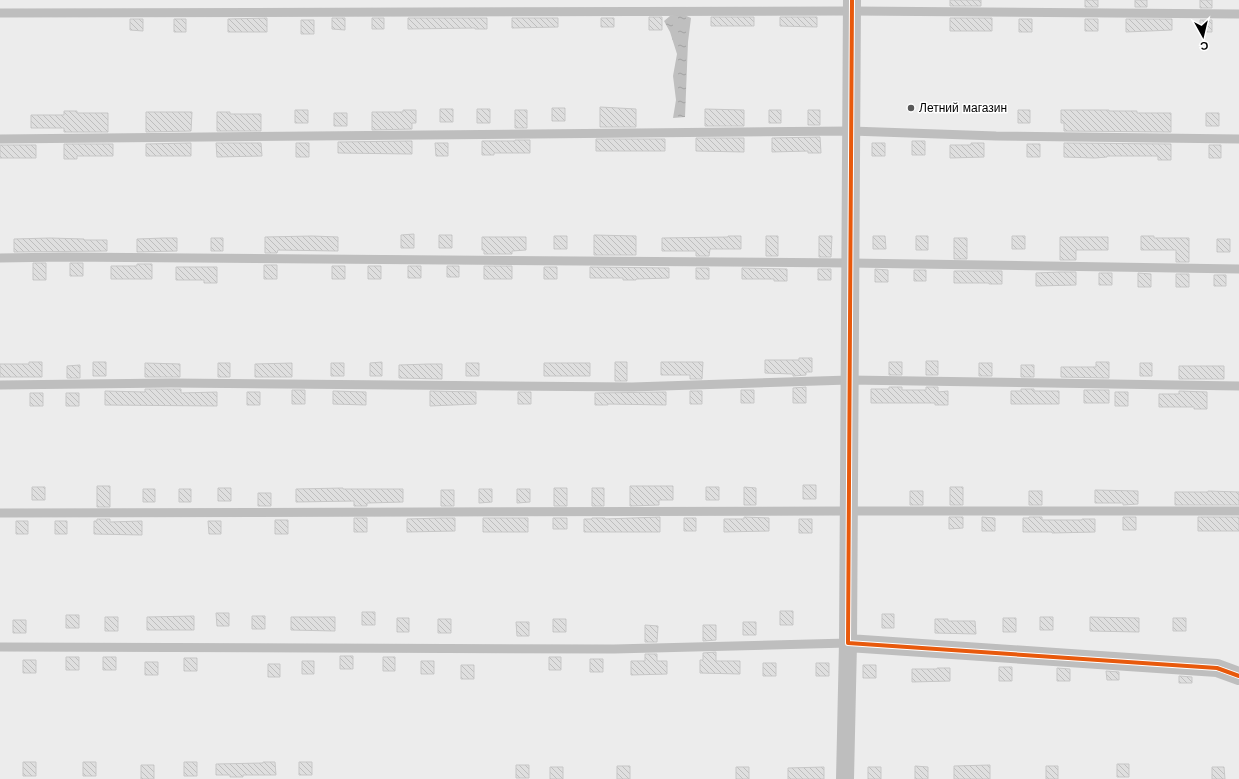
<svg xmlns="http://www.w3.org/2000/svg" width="1239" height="779" font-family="'Work Sans',sans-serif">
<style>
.garden{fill:#ececec}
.water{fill:url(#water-ripples)}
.building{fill:url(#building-back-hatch);stroke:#c7c7c7}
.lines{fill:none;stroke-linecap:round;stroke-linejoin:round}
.service{stroke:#bebebe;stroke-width:9}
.minor{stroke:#bebebe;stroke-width:18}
.cycleway-casing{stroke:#fff;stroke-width:6}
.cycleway{stroke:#e8590c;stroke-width:4}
.poi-dot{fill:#595959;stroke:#fff;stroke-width:1.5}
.labels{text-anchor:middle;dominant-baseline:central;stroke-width:3;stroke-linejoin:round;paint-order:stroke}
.poi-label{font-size:12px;fill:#000;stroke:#fff;text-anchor:start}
</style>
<defs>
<pattern id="water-ripples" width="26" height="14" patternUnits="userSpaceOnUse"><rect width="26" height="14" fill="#bfbfbf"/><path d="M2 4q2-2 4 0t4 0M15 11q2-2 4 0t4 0" fill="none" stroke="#a2a2a2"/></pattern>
<pattern id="building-back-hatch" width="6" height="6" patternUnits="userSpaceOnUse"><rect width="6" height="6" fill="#dfdfdf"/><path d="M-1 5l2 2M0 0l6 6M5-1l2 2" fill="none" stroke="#bebebe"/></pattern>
</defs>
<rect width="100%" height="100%" fill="#fff"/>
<path class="garden" d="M0 0H1239V779H0Z"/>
<path class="water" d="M682 14 691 18 688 42 685 117 673 118 676 100 673 76 677 54 670 32 664 21 670 16Z"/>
<path class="building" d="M950 0H981V6H950Z
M1085 0H1098V7H1085Z
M1135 0H1147V7H1135Z
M1200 0H1212V8H1200Z
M649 17H662V30H649Z
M711 17H754V26H711Z
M780 17H817V27L780 26Z
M267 18V32H228V19Z
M332 18H345V30L332 29Z
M372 18H384V29H372Z
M408 18H487V29H475V28L408 29Z
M512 18H558V27L512 28Z
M601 18H614V27H601Z
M950 18H992V31H950Z
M130 19H143V31L130 30Z
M174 19H186V32H174Z
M1019 19H1032V32H1019Z
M1085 19H1098V31H1085Z
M1126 19H1172V30L1126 32Z
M301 20H314V34H301Z
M1200 20H1212V32H1200Z
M600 107 636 109V127H600Z
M552 108H565V121H552Z
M440 109H453V122H440Z
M477 109H490V123H477Z
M705 109 744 110V126H705Z
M295 110H308V123H295Z
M403 110H416V123H412V129L372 130V112H403Z
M515 110H527V128H515Z
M769 110H781V123H769Z
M808 110H820V125H808Z
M1018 110H1030V123H1018Z
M1061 110H1109V111H1137V113H1171V132L1064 131V123H1061Z
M64 111H77V113H108V132H64V128H31V115H64Z
M146 112H192L191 131 146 132Z
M217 112H230V114H261V131H217Z
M334 113H347V126H334Z
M1206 113H1219V126H1206Z
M820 137 821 153H808V151L772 152V138Z
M696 138H744V152L696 151Z
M596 139H665V151H596Z
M515 140H530V153H494V155H482V141H515Z
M412 141V154L338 153V142Z
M912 141H925V155H912Z
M191 143V156H146V144Z
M216 143H261L262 156 217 157Z
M296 143H309V157H296Z
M435 143H448V156H436Z
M872 143H885V156H872Z
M971 143H984V157L950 158V145H971Z
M1064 143 1171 144V160H1158V156H1107V157L1095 158 1064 157Z
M64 144H113V156H77V159H64Z
M1027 144H1040V157H1027Z
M0 145H36V158H0Z
M1209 145H1221V158H1209Z
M414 234V248H401V235Z
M439 235H452V248H439Z
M594 235 636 236V255H594Z
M312 236 338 237V251L278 250 277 253H265V237Z
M554 236H567V249H554Z
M728 236H741V249H710L709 256H696V251H662V238L728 237Z
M766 236H778V256H766Z
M819 236H832L831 257H819Z
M873 236H885L886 249H873Z
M916 236H928V250H916Z
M1012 236H1025V249H1012Z
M1141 236H1154V238H1189V262H1176V250H1141Z
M482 237H526V250L512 251V254H484V250H482Z
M1060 237H1108V250H1076V260H1060Z
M50 238 84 239V240H107V251L14 252V239Z
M164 238H177V251L137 252V239Z
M211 238H223V251H211Z
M954 238H967V259H954Z
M1217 239H1230V252H1217Z
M33 263H46V280H33Z
M70 263H83V276H70Z
M137 264H152V279H111V266H137Z
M264 265H277V279H264Z
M332 266H345V279H332Z
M368 266H381V279H368Z
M408 266H421V278H408Z
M447 266H459V277H447Z
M484 266H512V279H484Z
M176 267H217V283H204V280H176Z
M544 267H557V279H544Z
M590 267 669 268V278L636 279V280H623V278H590Z
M696 268H709V279H696Z
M742 268 787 269V281H774V279H742Z
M818 269H831V280H818Z
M875 269 888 270V282H875Z
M914 270H926V281H914Z
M954 271H1002V284H989V283H954Z
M1060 272H1076V285L1036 286V273Z
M1099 273H1112V285H1099Z
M1138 273 1151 274V287H1138Z
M1176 274H1189V287H1176Z
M1214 275H1226V286H1214Z
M799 358H812V372H806V375L793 376V374L765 373V360H799Z
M926 361H938V375H926Z
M29 362H42V377H0V364H29Z
M93 362H106V376H93Z
M382 362V376H370V363Z
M615 362H627V381H615Z
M661 362H703L702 379H690V375H661Z
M889 362H902V375H889Z
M1096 362H1109V378L1061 377V367H1096Z
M145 363 180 364V377H145Z
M218 363H230V377H218Z
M292 363V377H255V364Z
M331 363H344V376H331Z
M466 363H479V376H466Z
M544 363H590V376H544Z
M979 363H992V376H979Z
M1140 363H1152V376H1140Z
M429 364H442V379L399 378V365Z
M80 365V378H67V366Z
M1021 365H1034V377H1021Z
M1179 366H1224V379H1179Z
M806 387V403H793V388Z
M889 387H902V390H926V387H938V392L948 391V405H935V403H871V389H889Z
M145 389H181V393L217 392V406L105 405V391L145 392Z
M1021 389H1034V391H1059V404H1011V391H1021Z
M292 390H305V404H292Z
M741 390H754V403H741Z
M1084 390H1109V403H1084Z
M333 391 366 392V405L333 404Z
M430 391 476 392V404L430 406Z
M690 391H702V404H690Z
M1179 391 1207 392V409H1194V407H1159V394H1179Z
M247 392H260V405H247Z
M518 392H531V404H518Z
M666 392V405L608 404V405H595V393Z
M1115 392H1128V406H1115Z
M30 393H43V406H30Z
M66 393H79V406H66Z
M803 485H816V499H803Z
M97 486H110V507H97Z
M630 486H673V500H659V505L630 506Z
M32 487H45V500H32Z
M706 487H719V500H706Z
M744 487 756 488V505H744Z
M950 487H963V505H950Z
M218 488H231V501H218Z
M343 488V489H403V502L367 503V506H354V501L296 502V489Z
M554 488H567V506H554Z
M592 488H604V506H592Z
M143 489H155V502H143Z
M179 489H191V502H179Z
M479 489H492V502L479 503Z
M517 489H530V502L517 503Z
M441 490H454V506H441Z
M1095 490 1138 491V504L1123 505V503H1095Z
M910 491H923V505H910Z
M1029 491H1042V505H1029Z
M1208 491 1239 492V505H1175V492H1208Z
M258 493H271V506H258Z
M660 517V532H584V519H592V518H605V519Z
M744 517 769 518V531L724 532V519H744Z
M949 517H963V528L949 529Z
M982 517 995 518V531H982Z
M1029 517H1042V520H1082V519H1095V532L1052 533V532H1023V518H1029Z
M1123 517H1136V530H1123Z
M1198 517H1239V531H1198Z
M354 518H367V532H354Z
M441 518H455V531L407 532V519Z
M483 518H528V532H483Z
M553 518H567V529H553Z
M684 518H696V531H684Z
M97 519H110V522L142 521V535L94 534V521H97Z
M799 519H812V533H799Z
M275 520H288V534H275Z
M16 521H28V534H16Z
M55 521H67V534H55Z
M208 521H221V534H209Z
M780 611H793V625H780Z
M362 612H375V625H362Z
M216 613H229V626H217Z
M882 614H894V628H882Z
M66 615H79V628H66Z
M194 616V630H147V617Z
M252 616H265V629H252Z
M105 617H118V631H105Z
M291 617H335V631L291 630Z
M1040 617H1053V630H1040Z
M1090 617 1139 618V632L1090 631Z
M397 618H409V632H397Z
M1003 618H1016V632H1003Z
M1173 618H1186V631H1173Z
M438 619H451V633H438Z
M553 619H566V632H553Z
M935 619H948V621H975L976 634 935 633Z
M13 620H26V633H13Z
M516 622H529V636H517Z
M743 622H756V635H743Z
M645 625 658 626 657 642H645Z
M703 625H716V640L703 641Z
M716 652V661H740V674L700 673V660H703V653Z
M645 654H657V661H667V674L631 675V661H645Z
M340 656H353V669H340Z
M66 657H79V670H66Z
M103 657H116V670H103Z
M383 657H395V671H383Z
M549 657H561V670H549Z
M184 658H197V671H184Z
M590 659H603V672H590Z
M23 660H36V673H23Z
M302 661H314V674H302Z
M421 661H434V674H421Z
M145 662H158V675H145Z
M763 663H776V676H763Z
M816 663H829V676H816Z
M268 664H280V677H268Z
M461 665H474V679H461Z
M863 665H876V678H863Z
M999 667H1012V681H999Z
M937 668H950V681L912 682V669H937Z
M1057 668 1070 669V681H1057Z
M1106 671 1119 672V680H1107Z
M1179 676 1192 677V683H1179Z
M23 762H36V776H23Z
M83 762H96V776H83Z
M184 762H197V776H184Z
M263 762H275L276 775H243V777H230V775H216V764L263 763Z
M299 762H312V775H299Z
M1117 764H1129V777H1117Z
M141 765H154V779H141Z
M516 765H529V778H516Z
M990 765V779H954V766Z
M617 766H630V779H617Z
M915 766 928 767V779H915Z
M1046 766H1058V779H1046Z
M550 767H563V779H550Z
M736 767H749V779H736Z
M824 767V779H788V768Z
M868 767H881V779H868Z
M1212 767H1224L1225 779H1212Z"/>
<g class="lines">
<path class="service" d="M0 13 852 11 1239 14
M0 139 851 131 996 136 1239 139
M0 258 64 257 850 263 1239 269
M0 385 171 383 632 387 849 380 1239 386
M0 513 848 511H1239
M0 647 614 649 848 643"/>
<path class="minor" d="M852 0 848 643 1217 668 1239 676
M845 779 848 643"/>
<defs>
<path id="cycleway" d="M852 0 848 643 1217 668 1239 676"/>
</defs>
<use href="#cycleway" class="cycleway-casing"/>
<use href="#cycleway" class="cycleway"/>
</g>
<circle class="poi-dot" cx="911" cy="108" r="4"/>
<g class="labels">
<g class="poi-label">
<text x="919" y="108">Летний магазин</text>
</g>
</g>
<g transform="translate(1203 36) rotate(172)" stroke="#ffffff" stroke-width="3" paint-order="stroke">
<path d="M0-3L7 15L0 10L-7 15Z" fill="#000000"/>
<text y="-6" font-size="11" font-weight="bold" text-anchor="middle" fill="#000000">С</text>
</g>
</svg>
